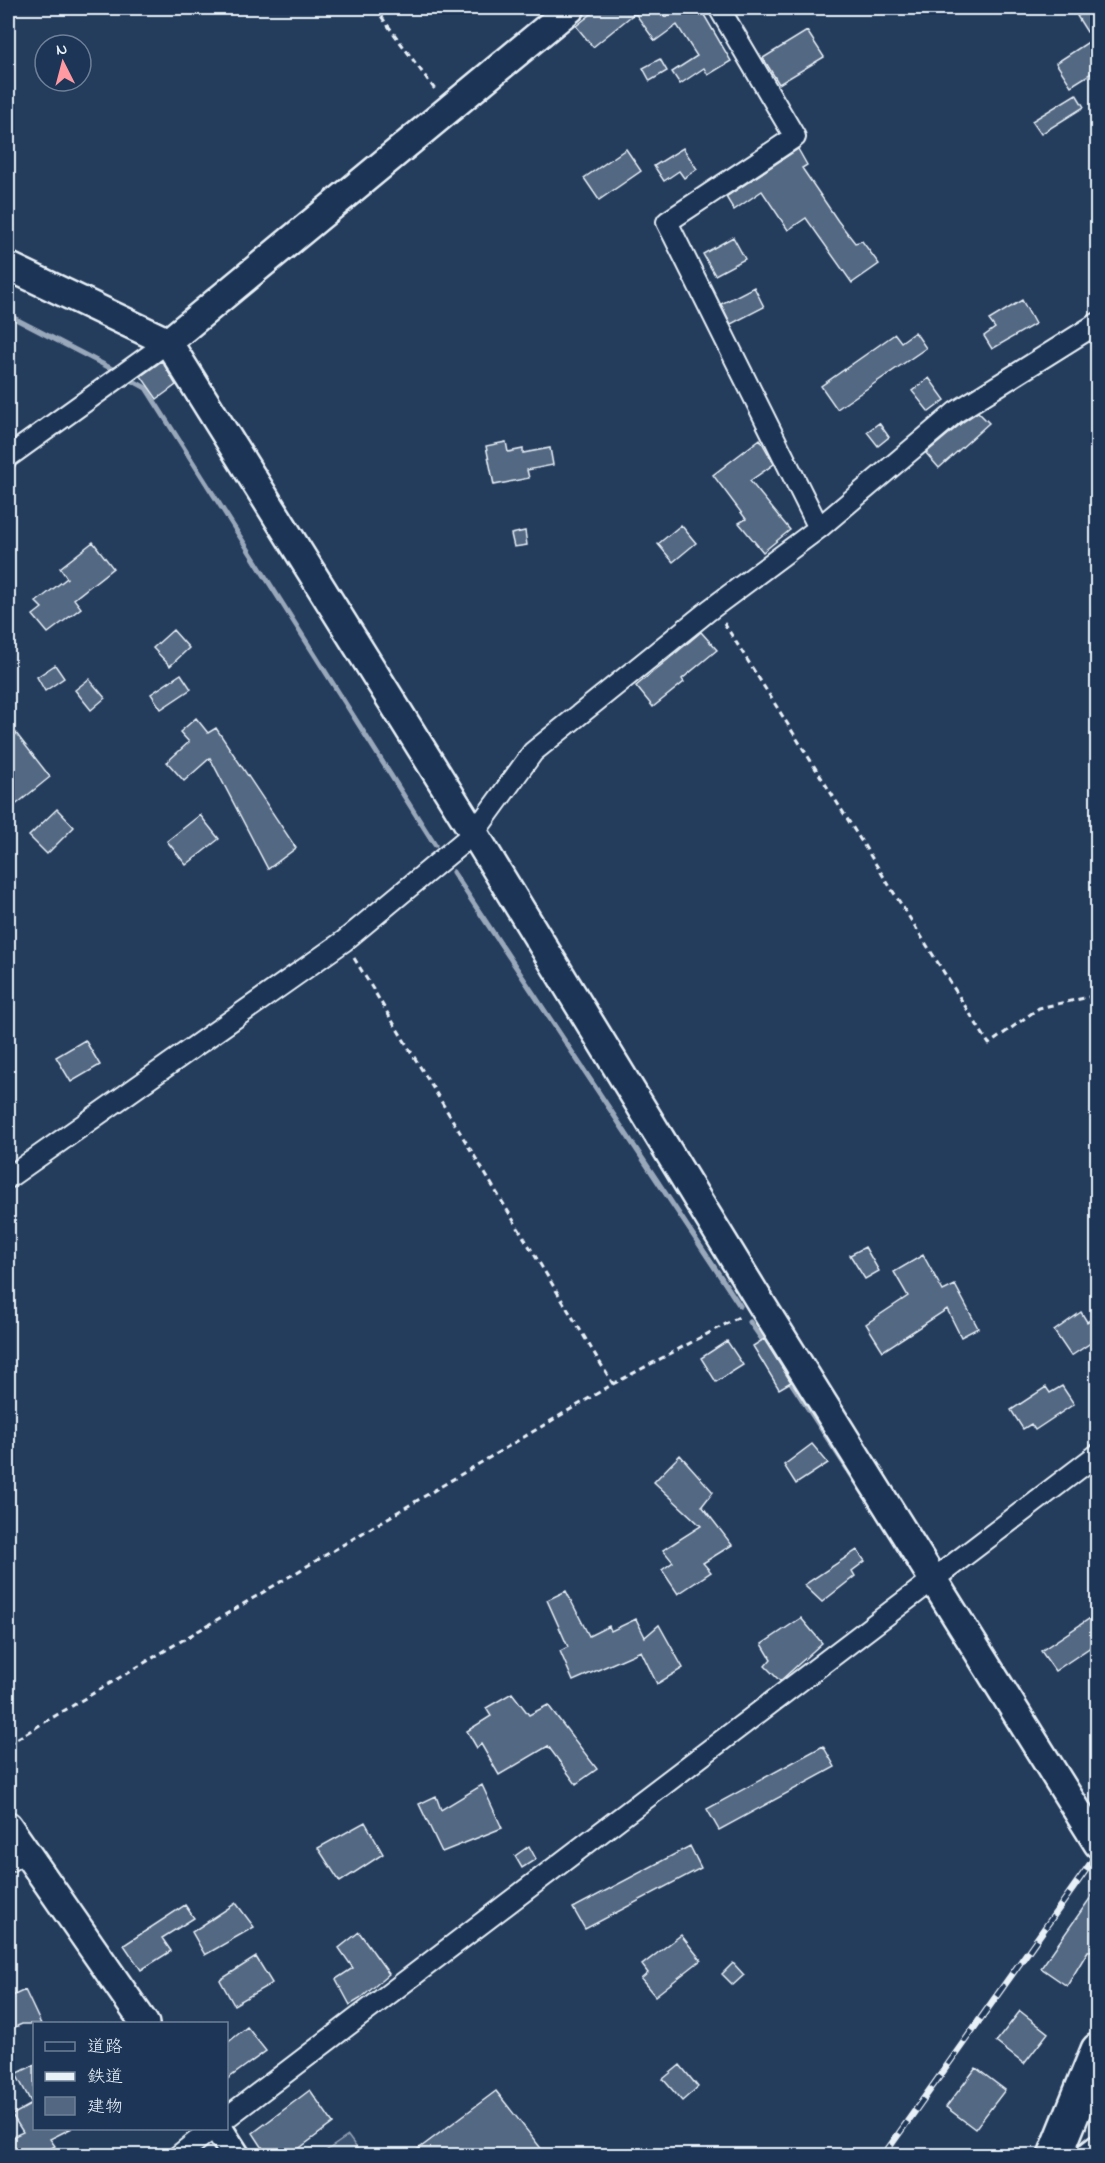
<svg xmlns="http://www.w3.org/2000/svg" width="1105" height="2163" font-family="'Indie Flower','Klee One',sans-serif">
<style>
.green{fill:#3e5472;stroke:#93a2b5;stroke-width:1.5}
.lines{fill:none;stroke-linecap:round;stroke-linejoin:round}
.stream{stroke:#99a8ba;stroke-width:5}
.building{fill:#536782;stroke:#e8f1f8;stroke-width:1.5}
.street-casing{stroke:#e8f1f8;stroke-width:24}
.secondary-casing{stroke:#e8f1f8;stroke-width:32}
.highway-casing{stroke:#e8f1f8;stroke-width:38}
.path{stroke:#e8f1f8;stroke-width:3;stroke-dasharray:6 4.5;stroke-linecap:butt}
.street{stroke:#1d3557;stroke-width:20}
.secondary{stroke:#1d3557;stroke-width:27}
.highway{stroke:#1d3557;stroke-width:33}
.rail-casing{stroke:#e8f1f8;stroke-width:7}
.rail{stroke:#1d3557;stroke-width:4.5;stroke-dasharray:14;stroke-linecap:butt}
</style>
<rect width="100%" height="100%" fill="#253d5d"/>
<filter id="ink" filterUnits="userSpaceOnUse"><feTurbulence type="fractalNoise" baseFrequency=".0167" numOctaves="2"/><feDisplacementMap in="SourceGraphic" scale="12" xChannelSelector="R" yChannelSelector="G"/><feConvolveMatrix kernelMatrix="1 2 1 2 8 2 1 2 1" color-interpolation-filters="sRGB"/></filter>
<g filter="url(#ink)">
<path class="green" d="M348 2136 362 2155H320Z"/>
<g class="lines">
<path class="stream" d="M8 315 118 372
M126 377 146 388 435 845
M453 872 740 1306
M750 1322 766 1345
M788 1378 865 1496"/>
</g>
<path class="building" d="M599 8H659L665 17 680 8H700L731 61 708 75 704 68 680 84 672 72 697 56 677 25 655 41 635 13 593 47 576 26Z
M1091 8 1098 18V25L1087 32 1077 16Z
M807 31 824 57 779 84 763 58Z
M1093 39 1098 46V69L1071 86 1056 63Z
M660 59 667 71 650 81 643 68Z
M1076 94 1084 107 1041 134 1032 121Z
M683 148 697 169 684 178 679 171 664 181 654 166Z
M626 149 641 171 599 200 584 178Z
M798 149 807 165 802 168 838 221 855 243 862 241 879 264 852 283 806 218 788 230 762 191 734 210 726 197Z
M733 237 745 259 715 275 703 254Z
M754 287 764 307 731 324 721 304Z
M1022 300 1035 324 992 349 984 336 995 328 989 320Z
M915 332 926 348 837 409 821 386 895 334 901 342Z
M162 361 176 385 157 399 141 376Z
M929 378 945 400 929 412 912 391Z
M978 412 989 423 939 468 926 453 963 422Z
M879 423 889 437 878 446 867 432Z
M760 439 774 464 750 481 790 530 763 552 739 523 746 519 713 475Z
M506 442 508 452 523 449V453L550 448 553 465 527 470 529 478 494 485 486 446Z
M681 525 696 543 673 562 658 544Z
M525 531 527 545 514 547 511 534Z
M93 542 113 568 74 599 81 608 48 633 33 615 42 608 36 602 67 578 60 568Z
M173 630 189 648 170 666 153 648Z
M701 632 717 650 682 679 684 682 653 707 636 686Z
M55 665 64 678 45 691 37 677Z
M181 674 191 689 161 709 151 694Z
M89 679 105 698 91 710 75 690Z
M196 718 208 733 216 728 296 848 268 869 210 758 184 781 167 762 189 742 180 732Z
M8 723 50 777 8 811Z
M57 809 74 827 47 854 29 836Z
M200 815 219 839 186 865 167 841Z
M85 1040 100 1065 71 1082 56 1057Z
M865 1247 879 1271 865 1279 850 1255Z
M923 1255 943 1291 955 1285 978 1328 961 1337 947 1309 883 1351 866 1324 908 1296 894 1272Z
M1081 1312 1087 1322 1098 1315V1338L1071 1356 1054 1331Z
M764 1339 791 1382 779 1389 753 1346Z
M727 1341 743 1365 716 1382 701 1358Z
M1062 1386 1074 1404 1035 1430 1031 1424 1023 1429 1011 1410 1046 1387 1050 1393Z
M812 1444 828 1463 796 1484 784 1465Z
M680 1455 713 1492 702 1506 732 1545 703 1563 711 1572 678 1594 662 1570 673 1562 663 1550 701 1526 654 1482Z
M857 1550 865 1561 852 1571 855 1576 822 1602 804 1585Z
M566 1591 589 1636 609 1626 611 1631 636 1619 645 1637 659 1625 683 1668 657 1684 641 1651 573 1681 560 1651 568 1647 547 1600Z
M1098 1613V1642L1055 1671 1041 1651Z
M801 1618 822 1643 780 1681 765 1666 771 1659 762 1644Z
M512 1693 529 1715 548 1705 597 1769 576 1784 548 1746 499 1775 481 1744 477 1748 467 1731 491 1716 486 1708Z
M823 1746 835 1767 719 1830 707 1809Z
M482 1785 502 1828 442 1852 419 1804 436 1796 441 1810Z
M365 1822 383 1854 340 1882 318 1848Z
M529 1846 536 1859 522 1868 515 1856Z
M690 1846 701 1868 585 1929 573 1908Z
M1098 1887V1950L1088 1951 1067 1986 1041 1968Z
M236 1903 254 1927 205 1955 192 1932Z
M185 1905 194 1918 162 1938 171 1951 141 1970 124 1945Z
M359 1932 389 1974 360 1999 350 2005 336 1979 353 1968 339 1948Z
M681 1935 701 1960 655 1996 641 1979 648 1973 642 1965Z
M256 1957 272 1983 234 2005 220 1980Z
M733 1963 744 1975 733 1985 722 1974Z
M25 1990 41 2024H22L8 2030V1998Z
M1020 2011 1048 2033 1024 2064 996 2042Z
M247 2027 266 2051 226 2080V2044Z
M34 2065V2128H72L50 2139 55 2146 38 2156H8V2139L23 2132 12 2115 32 2104 16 2074Z
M680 2065 698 2087 682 2101 663 2079Z
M976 2068 1005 2090 975 2129 946 2107Z
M310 2090 333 2123 289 2156H268L253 2133Z
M496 2091 547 2156H409Z"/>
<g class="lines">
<defs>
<path id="street" d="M719 8 795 137 667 222 819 528
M8 457 168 342
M8 1178 344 941 474 833 533 752 708 611 819 528 956 412 1098 323
M8 1862 25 1851
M226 2118 1098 1454
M178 2156 213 2128"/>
<path id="secondary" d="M8 266 168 342 474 833 762 1305 1098 1844
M168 342 571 8
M8 1826 145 2024
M218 2128 236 2156
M1089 2156 1098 2149"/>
<path id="highway" d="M1055 2156 1098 2050"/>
</defs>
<use href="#street" class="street-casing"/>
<use href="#secondary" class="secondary-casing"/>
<use href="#highway" class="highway-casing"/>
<path class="path" d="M375 8 436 91
M724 623 989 1044 1039 1008 1098 995
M354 958 613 1384
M8 1744 613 1384 741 1316"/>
<use href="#street" class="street"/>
<use href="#secondary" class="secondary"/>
<use href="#highway" class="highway"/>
<defs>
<path id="rail" d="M883 2156 1098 1853"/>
</defs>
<use href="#rail" class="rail-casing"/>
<use href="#rail" class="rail"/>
</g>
</g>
<rect width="1105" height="2163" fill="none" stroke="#1d3557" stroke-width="30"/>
<rect x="15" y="15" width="1075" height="2133" fill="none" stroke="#e8f1f8" stroke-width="2" filter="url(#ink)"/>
<rect x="33" y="2022" width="195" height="108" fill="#1d3557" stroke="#6e8097" stroke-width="1.5"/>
<rect x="45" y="2042" width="30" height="9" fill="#1d3557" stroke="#6e8097" stroke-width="1.5"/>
<text x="87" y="2052" font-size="18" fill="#e8f1f8">道路</text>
<rect x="45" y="2072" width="30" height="9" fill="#e8f1f8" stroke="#6e8097" stroke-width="1.5"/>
<text x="87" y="2082" font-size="18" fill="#e8f1f8">鉄道</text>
<rect x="45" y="2097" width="30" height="18" fill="#536782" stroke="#6e8097" stroke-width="1.5"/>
<text x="87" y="2112" font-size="18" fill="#e8f1f8">建物</text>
<g transform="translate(63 63) rotate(354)"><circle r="28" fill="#1d3557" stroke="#6e8097" stroke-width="1.5"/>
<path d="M0-4.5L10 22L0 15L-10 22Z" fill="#ff9aa2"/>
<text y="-9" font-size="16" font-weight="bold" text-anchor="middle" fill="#e8f1f8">N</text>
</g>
</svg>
